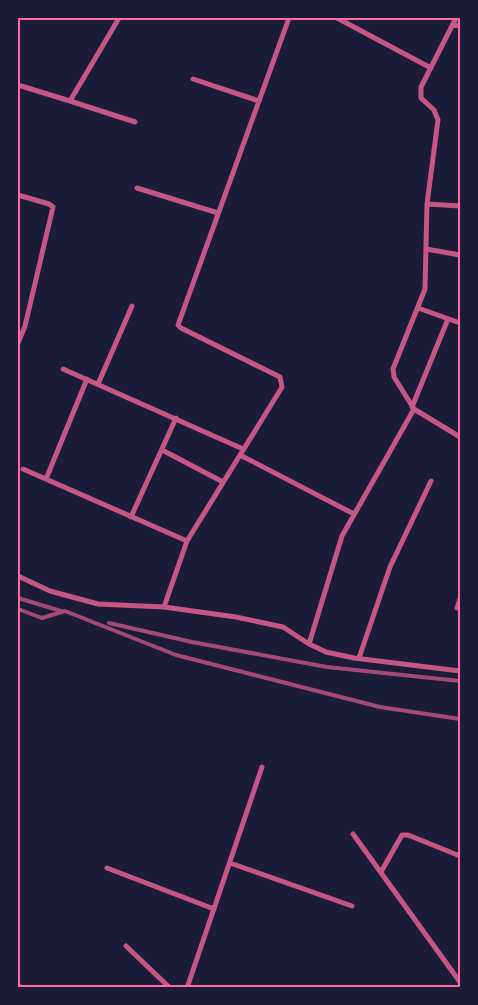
<svg xmlns="http://www.w3.org/2000/svg" width="478" height="1005" font-family="Spectral,serif">
<style>
.lines{fill:none;stroke-linecap:round;stroke-linejoin:round}
.minor{stroke:#c65784;stroke-width:5}
.rail{stroke:#a44b75;stroke-width:4}
.neatline{fill:none;stroke:#ff6b9d;stroke-width:2}
</style>
<rect width="100%" height="100%" fill="#1b1b3a"/>
<g class="lines">
<path class="minor" d="M337 18 431 68
M456 18 421 87V98L434 110 438 120 427 204 425 289 393 369 394 377 414 409 460 437
M453 24 460 26
M193 79 259 101
M18 85 70 101 119 18
M70 101 135 122
M137 188 218 213
M18 195 49 204 53 207 25 326 18 343
M427 204 460 206
M426 249 460 255
M418 308 460 323
M63 369 243 449
M98 384 132 306
M412 407 448 319
M162 450 223 482
M240 455 354 514
M23 469 187 541 164 607
M46 479 87 379
M131 517 176 418
M187 541 282 387 280 377 181 328 178 325 289 18
M18 576 50 591 98 604 164 607 236 617 283 627 309 644 326 652 354 658 460 671
M457 608 460 599
M309 644 342 536 414 409
M359 658 390 567 431 481
M353 834 460 982
M230 863 352 906
M107 868 214 909
M381 872 402 835H408L460 856
M126 946 170 988
M187 988 262 767"/>
<path class="rail" d="M18 598 61 611
M18 609 42 618 65 611 176 655 380 707 460 719
M109 623 192 642 327 667 460 681
M18 984 22 988"/>
</g>
<rect width="478" height="1005" fill="none" stroke="#1b1b3a" stroke-width="38"/>
<rect x="19" y="19" width="440" height="967" class="neatline"/>
</svg>
